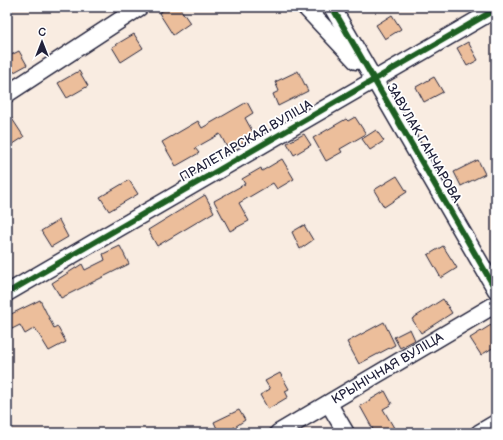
<svg xmlns="http://www.w3.org/2000/svg" width="503" height="440" font-family="'Balsamiq Sans',sans-serif">
<style>
.building{fill:#ecbe9b;stroke:#22223b}
.lines{fill:none;stroke-linecap:round;stroke-linejoin:round}
.minor-casing{stroke:#22223b;stroke-width:19}
.minor{stroke:#fff;stroke-width:16}
.cycleway-casing{stroke:#fff;stroke-width:8}
.cycleway{stroke:#1b5e20;stroke-width:6}
.labels{text-anchor:middle;dominant-baseline:central;stroke-width:3.5;stroke-linejoin:round;paint-order:stroke}
.street-label{font-size:13px;fill:#22223b;stroke:#fff}
</style>
<rect width="100%" height="100%" fill="#f9ece1"/>
<filter id="ink" filterUnits="userSpaceOnUse"><feTurbulence type="fractalNoise" baseFrequency=".025" numOctaves="2"/><feDisplacementMap in="SourceGraphic" scale="8" xChannelSelector="R" yChannelSelector="G"/><feConvolveMatrix kernelMatrix="1 2 1 2 8 2 1 2 1" color-interpolation-filters="sRGB"/></filter>
<g filter="url(#ink)">
<path class="building" d="M168 7H179L190 23 173 35 159 13Z
M392 15 401 29 385 39 376 25Z
M134 34 143 48 121 62 112 47Z
M468 42 478 60 467 66 457 48Z
M19 51 27 65 7 76V57Z
M79 71 88 86 67 98 58 83Z
M298 71 308 91 278 106 273 94 279 91 275 82Z
M434 77 443 92 424 102 416 87Z
M247 102 253 113 245 118 255 136 229 151 220 134 195 148 199 153 176 166 162 142 198 121 202 128Z
M7 111 24 137 7 148Z
M355 117 366 134 340 149 342 152 326 161 313 138 346 119 348 121Z
M376 130 384 141 370 150 362 139Z
M304 134 311 145 294 155 287 143Z
M282 159 294 179 277 189 273 183 239 203 249 221 230 231 214 201 245 184 242 179 261 168 262 171Z
M478 160 485 174 461 186 454 172Z
M397 176 407 192 384 207 374 190Z
M129 180 138 194 109 211 100 197Z
M205 195 214 212 157 246 148 230Z
M59 220 68 237 51 247 41 231Z
M304 225 313 240 300 249 292 232Z
M120 246 129 264 61 298 52 283 82 264 85 270 105 260 103 254Z
M443 246 457 268 441 278 428 255Z
M443 299 452 313 421 333 412 319Z
M40 300 54 328 57 326 66 342 49 351 35 328 25 334 20 325 12 329 7 319V316Z
M384 322 395 345 359 364 347 342Z
M491 325 496 333V346L481 355 470 338Z
M410 329 415 340 400 348 394 337Z
M280 373 289 389 285 391 288 397 268 409 260 395 270 389 265 381Z
M385 391 392 404 383 409 397 433H375L360 406Z
M239 410 245 420 226 433H219L214 422Z"/>
<g class="lines">
<defs>
<g id="minor">
<path d="M305 7 356 61"/>
<path d="M332 7 496 290"/>
<path d="M7 94 140 7"/>
<path d="M7 293 496 9"/>
<path d="M329 404 346 433"/>
<path id="s1" d="M278 433 496 304"/>
<path d="M479 433 496 423"/>
</g>
</defs>
<use href="#minor" class="minor-casing"/>
<use href="#minor" class="minor"/>
<defs>
<path id="cycleway" d="M332 7 496 290
M7 293 496 9"/>
</defs>
<use href="#cycleway" class="cycleway-casing"/>
<use href="#cycleway" class="cycleway"/>
</g>
</g>
<g class="labels">
<g class="street-label">
<text transform="translate(246 141) rotate(-30)">ПРАЛЕТАРСКАЯ ВУЛІЦА</text>
<text transform="translate(424 143) rotate(60)">ЗАВУЛАК ГАНЧАРОВА</text>
<text stroke="none"><textPath href="#s1" startOffset="127">КРЫНІЧНАЯ ВУЛІЦА</textPath></text>
</g>
</g>
<rect width="503" height="440" fill="none" stroke="#fff" stroke-width="24"/>
<rect x="12" y="12" width="479" height="416" fill="none" stroke="#22223b" stroke-width="1.5" filter="url(#ink)"/>
<g transform="translate(42 42)" stroke="#ffffff" stroke-width="3" paint-order="stroke">
<path d="M0-3L7 15L0 10L-7 15Z" fill="#22223b"/>
<text y="-6" font-size="11" font-weight="bold" text-anchor="middle" fill="#22223b">С</text>
</g>
</svg>
